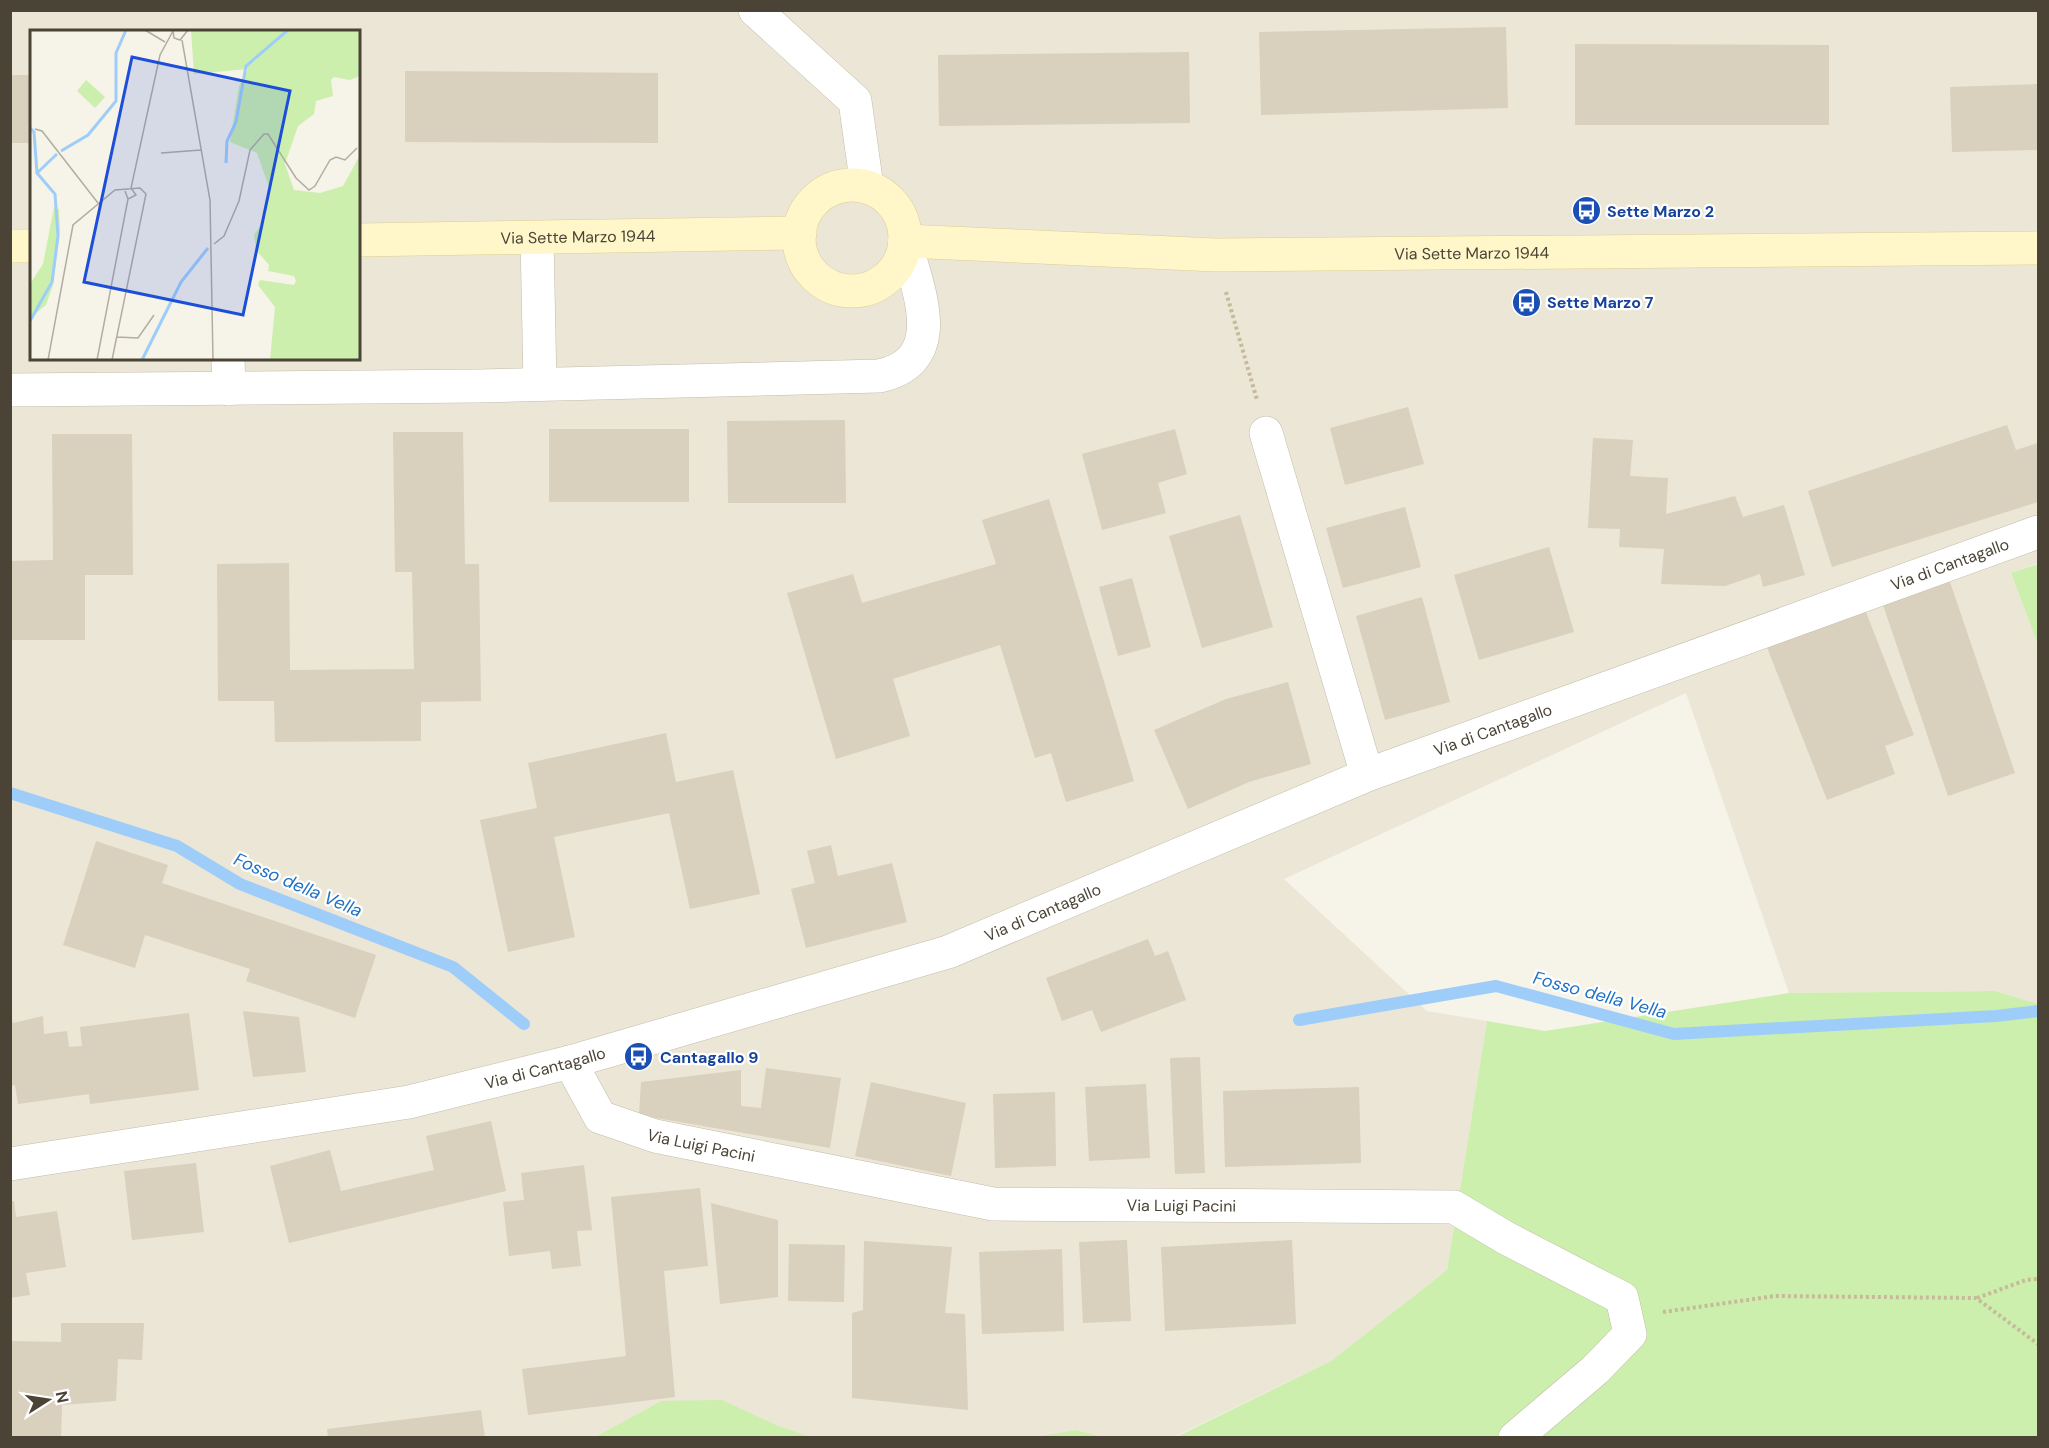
<svg xmlns="http://www.w3.org/2000/svg" width="2049" height="1448" font-family="'DM Sans',sans-serif">
<style>
.residential{fill:#ebe6d6;fill-rule:evenodd}
.green{fill:#ccefad}
.lines{fill:none;stroke-linecap:round;stroke-linejoin:round}
.stream{stroke:#9fcdf9;stroke-width:12}
.building{fill:#d9d0bd}
.street-casing{stroke:#c3bcaa;stroke-width:34}
.secondary-casing{stroke:#dbce94;stroke-width:34}
.path{stroke:#c6ba99;stroke-width:4;stroke-dasharray:3 3;stroke-linecap:butt}
.street{stroke:#fff;stroke-width:33}
.secondary{stroke:#fff7ca;stroke-width:33}
.labels{text-anchor:middle;dominant-baseline:central;stroke-width:4.5;stroke-linejoin:round;paint-order:stroke}
.transit-label{font-size:16px;font-weight:bold;fill:#164399;stroke:#fff;text-anchor:start}
.street-label{font-size:16px;fill:#4b4436;stroke:#fff}
.water-label{font-size:18px;font-style:italic;fill:#2172c5;stroke:#fff}
.inset-river{fill:none;stroke:#9fcdf9;stroke-width:3}
.inset-road{fill:none;stroke:#b2ada1;stroke-width:1.5}
.view{fill:#1d4ed8;fill-opacity:0.15;stroke:#1d4ed8;stroke-width:3}
.inset-edge{fill:none;stroke:#4b4436;stroke-width:3}
</style>
<rect width="100%" height="100%" fill="#f6f3e9"/>
<path class="residential" d="M10 11H2038V563L2011 573 2038 645V1004L1995 991 1789 993 1686 693 1284 879 1427 1011 1487 1021 1447 1270 1331 1361 1174 1437H1104L1076 1430 1035 1438 811 1437 776 1425 661 1401 595 1437H11ZM32 32H358V358H32Z"/>
<path class="green" d="M2038 564V645L2011 573Z
M1995 991 2038 1004V1437L1174 1438 1331 1361 1447 1270 1487 1021 1545 1031 1789 993Z
M722 1400 776 1425 811 1437H595L661 1401Z
M1076 1430 1104 1437H1035Z"/>
<g class="lines">
<path class="stream" d="M10 793 177 846 240 884 453 967 524 1024
M1299 1020 1496 986 1674 1034 1996 1016 2038 1011"/>
</g>
<path class="building" d="M1506 27 1508 108 1261 115 1259 32Z
M1575 44 1829 45V125H1575Z
M1189 52 1190 123 939 126 938 55Z
M405 71 658 73V143L405 142Z
M10 75H32V143H10Z
M2038 84V150L1952 152 1950 87Z
M1408 407 1424 464 1345 485 1330 428Z
M845 420 846 503H728L727 421Z
M2007 425 2016 450 2038 443V502L1832 567 1808 491Z
M549 429H689V502H549Z
M1175 429 1187 474 1158 483 1166 513 1102 530 1082 454Z
M393 432H463L465 564H479L481 701 421 702V741L275 742 274 701H218L217 564 289 563 290 670 414 669 412 572H395Z
M52 434H132L133 575H85V640H10V561L53 560Z
M1593 438 1633 440 1630 476 1668 478 1666 514 1735 496 1743 517 1784 505 1805 575 1763 587 1760 574 1725 586 1661 584 1664 549 1619 547 1620 529 1588 528Z
M1049 499 1134 781 1066 802 1051 753 1035 758 1000 645 893 679 910 736 836 759 787 593 853 574 862 603 996 564 982 520Z
M1405 507 1421 567 1343 588 1326 528Z
M1240 515 1273 627 1202 648 1169 536Z
M1549 547 1574 632 1479 660 1454 575Z
M1132 578 1151 647 1118 656 1099 587Z
M1950 582 2015 773 1948 796 1883 605Z
M1422 597 1450 702 1385 720 1356 616Z
M1864 607 1914 735 1885 746 1895 774 1827 800 1766 645Z
M1288 682 1311 764 1249 782 1188 809 1154 730 1226 699Z
M666 733 676 782 733 770 760 894 690 909 669 813 554 837 575 937 508 952 480 820 537 808 528 763Z
M96 841 168 865 162 883 376 955 355 1018 246 981 250 969 145 935 135 968 63 945Z
M831 845 838 876 892 863 907 922 806 948 791 889 815 883 807 851Z
M1148 939 1155 956 1168 951 1186 1000 1101 1032 1092 1010 1062 1021 1046 978Z
M243 1011 299 1017 306 1072 253 1077Z
M10 1013 13 1023 43 1016 44 1034 67 1031 69 1047 82 1046 80 1027 189 1013 199 1090 90 1104 89 1094 18 1104 15 1085 10 1086Z
M1200 1057 1205 1173 1175 1174 1170 1058Z
M766 1068 841 1078 830 1148 639 1115 641 1082 741 1070V1106L761 1108Z
M871 1082 966 1103 951 1176 855 1156Z
M1146 1084 1150 1158 1089 1161 1085 1087Z
M1359 1087 1361 1163 1225 1167 1223 1091Z
M1055 1092 1056 1166 995 1168 993 1094Z
M491 1121 506 1191 289 1243 270 1166 330 1150 341 1191 434 1170 426 1136Z
M196 1163 204 1232 132 1240 124 1171Z
M584 1165 592 1230 577 1231 581 1266 552 1269 550 1251 509 1256 503 1202 524 1200 521 1173Z
M700 1188 708 1266 664 1271 675 1397 528 1415 522 1369 626 1356 611 1197Z
M10 1201H14L16 1217 57 1211 66 1267 26 1273 30 1295 10 1298Z
M711 1203 778 1220V1297L720 1304Z
M1127 1240 1131 1321 1083 1323 1079 1242Z
M1292 1240 1296 1324 1165 1331 1161 1247Z
M864 1241 952 1247 945 1313 965 1314 968 1410 852 1398V1313L863 1310Z
M789 1244 845 1245 844 1302 788 1301Z
M1062 1249 1064 1331 982 1334 979 1252Z
M61 1323H144L142 1360 118 1359 116 1401 62 1405 61 1438H12L11 1341 61 1342Z
M481 1410 485 1438H328L327 1429Z"/>
<g class="lines">
<defs>
<g id="street">
<path d="M755 10 855 101 867 187"/>
<path d="M537 238 540 384"/>
<path d="M228 358 229 389"/>
<path d="M10 390 480 386 879 376C950 361 918 290 905 241"/>
<path d="M1266 433 1367 775"/>
<path id="s1" d="M570 1062 600 1117 655 1136 993 1204 1454 1207 1506 1238 1622 1298 1630 1334 1595 1370 1515 1438"/>
<path id="s2" d="M10 1164 409 1102 570 1062 948 952 1367 775 2038 532"/>
</g>
<g id="secondary">
<circle cx="852" cy="238" r="53"/>
<path id="s3" d="M358 240 800 233"/>
<path id="s4" d="M905 241 1216 255 2038 248"/>
<path d="M10 246H32"/>
</g>
</defs>
<use href="#street" class="street-casing"/>
<use href="#secondary" class="secondary-casing"/>
<path class="path" d="M1226 292 1257 400
M1977 1298 2026 1280 2038 1279
M1663 1312 1775 1296 1976 1298 2038 1344"/>
<use href="#street" class="street"/>
<use href="#secondary" class="secondary"/>
</g>
<defs>
<symbol id="bus-disc" viewBox="-11 -11 22 22"><circle r="9.5" fill="#1a4fb4" stroke="#fff"/><path d="M-5-6H5V4H4V6H2V4H-2V6H-4V4H-5ZM-3.5-4V0h7V-4ZM-3.5 1.2v1.5H-2V1.2ZM2 1.2v1.5H3.5V1.2Z" fill="#fff"/></symbol>
</defs>
<g fill-rule="evenodd">
<use href="#bus-disc" x="1570" y="194" width="33" height="33"/>
<use href="#bus-disc" x="1510" y="286" width="33" height="33"/>
<use href="#bus-disc" x="622" y="1040" width="33" height="33"/>
</g>
<g class="labels">
<g class="transit-label">
<text x="1607" y="211">Sette Marzo 2</text>
<text x="1547" y="302">Sette Marzo 7</text>
<text x="660" y="1057">Cantagallo 9</text>
</g>
<g class="street-label">
<text stroke="none"><textPath href="#s3" startOffset="220">Via Sette Marzo 1944</textPath></text>
<text stroke="none"><textPath href="#s4" startOffset="567">Via Sette Marzo 1944</textPath></text>
<text stroke="none"><textPath href="#s2" startOffset="2038">Via di Cantagallo</textPath></text>
<text stroke="none"><textPath href="#s2" startOffset="1552">Via di Cantagallo</textPath></text>
<text stroke="none"><textPath href="#s2" startOffset="1066">Via di Cantagallo</textPath></text>
<text stroke="none"><textPath href="#s2" startOffset="544">Via di Cantagallo</textPath></text>
<text stroke="none"><textPath href="#s1" startOffset="168">Via Luigi Pacini</textPath></text>
<text stroke="none"><textPath href="#s1" startOffset="654">Via Luigi Pacini</textPath></text>
</g>
<g class="water-label">
<text transform="translate(298 885) rotate(23)">Fosso della Vella</text>
<text transform="translate(1600 995) rotate(15)">Fosso della Vella</text>
</g>
</g>
<g transform="translate(30 30)">
<rect width="330" height="330" fill="#f6f3e9"/>
<path d="M161 0H330V46L320 50 304 47 301 50 303 66 286 71 284 84 268 96 255 134 264 160 290 163 313 156 330 125V330H240L245 277 228 255 230 250 264 255 266 251 264 246 238 241 239 235 226 220 224 205 235 189 240 160 227 123 200 112 209 56 218 39 164 44ZM56 50 75 67 65 78 47 61ZM24 177 29 179 30 200 23 255 16 275 0 288V254L13 234Z" fill="#ccefad"/>
<path class="inset-river" d="M0 98 4 102 7 143M31 121 58 105 86 71V23L96 0M196 133 197 111 206 92 216 36 258 0M0 291 22 252 28 206 25 164 7 143 27 124M112 330 151 252 178 218"/>
<path class="inset-road" d="M115 0 135 12M143 0 144 8 150 10 158 0M152 10 180 170 183 330M5 99 12 101 68 173M131 123 171 120M98 169 106 165 101 158 130 25 143 1M184 214 194 206 209 171 220 120 234 104H238L266 148 279 160 285 156 300 130 306 127 315 130 327 118M87 307 108 308 124 285M18 330 43 195 85 160 110 158 116 164 82 330M67 330 98 169 95 161"/>
<path class="view" d="M102 27 260 61 213 285 54 252Z"/>
<rect width="330" height="330" class="inset-edge"/>
</g>
<rect width="2049" height="1448" fill="none" stroke="#4b4436" stroke-width="24"/>
<g transform="translate(48 1400) rotate(78)" stroke="#ffffff" stroke-width="4.5" paint-order="stroke">
<path d="M0-4.5L10 22L0 15L-10 22Z" fill="#4b4436"/>
<text y="-9" font-size="16" font-weight="bold" text-anchor="middle" fill="#4b4436">N</text>
</g>
</svg>
